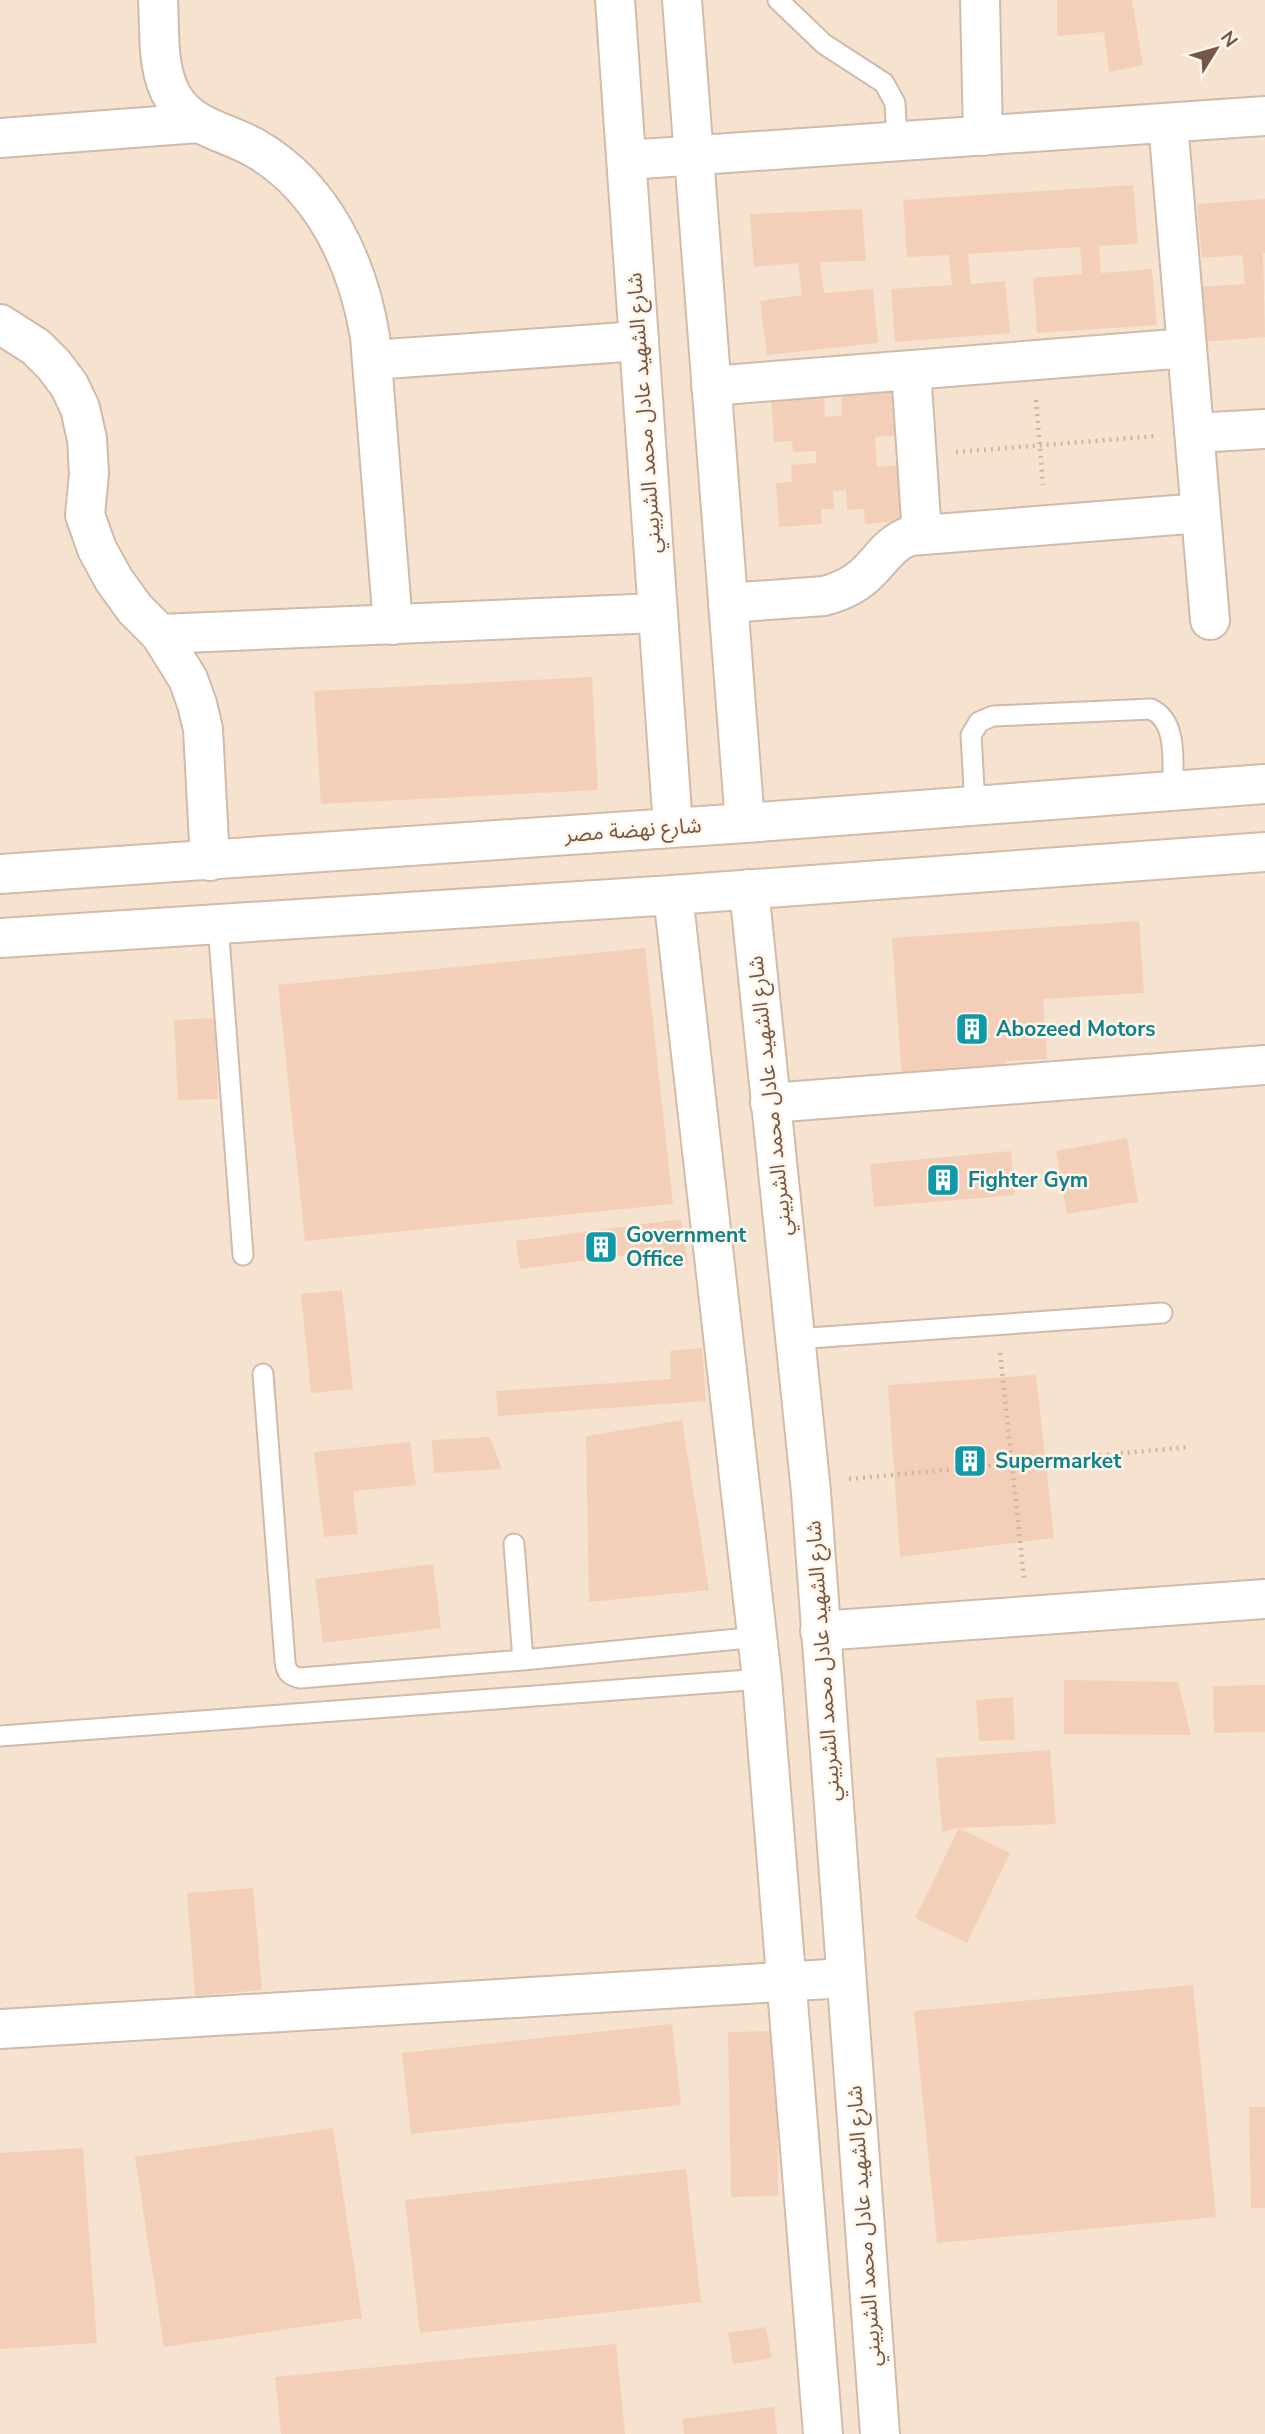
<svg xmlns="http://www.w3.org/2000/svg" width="1265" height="2434" font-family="'Nunito Sans','Noto Sans Arabic',sans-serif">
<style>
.residential{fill:#f5e3d0}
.building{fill:#f3cfb9}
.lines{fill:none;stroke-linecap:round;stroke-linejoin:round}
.lane-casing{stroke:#d0bbab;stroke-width:23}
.street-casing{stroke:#d0bbab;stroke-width:42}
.secondary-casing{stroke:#d4bba8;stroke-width:42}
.path{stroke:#d8b29c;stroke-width:4.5;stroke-dasharray:2 5;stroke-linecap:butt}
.lane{stroke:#fff;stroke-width:19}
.street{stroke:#fff;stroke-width:38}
.secondary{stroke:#fff;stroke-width:38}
.labels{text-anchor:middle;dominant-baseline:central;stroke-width:5;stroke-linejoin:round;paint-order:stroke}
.street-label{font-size:21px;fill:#755748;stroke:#fff6e9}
.culture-label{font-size:21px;font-weight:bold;fill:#0d838f;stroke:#fff6e9;text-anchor:start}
</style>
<rect width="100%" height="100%" fill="#fdf2e2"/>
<path class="residential" d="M0 0H1265V2434H0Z"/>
<path class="building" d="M1057 0H1132L1143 65 1109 72 1104 32 1057 36Z
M1133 185 1138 244 1099 246 1101 273 1152 269 1157 325 1037 333 1033 278 1082 274 1080 247 968 254 971 284 1005 281 1010 333 895 342 891 289 952 285 949 255 907 257 903 200Z
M1265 199V253H1263L1265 337 1204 342 1199 287 1245 284 1242 255 1202 258 1197 204Z
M862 209 866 261 820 262 824 293 873 289 878 343 767 355 760 301 802 295 798 263 754 267 750 214Z
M901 387 904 435 875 437 877 467 904 465 908 520 865 524 864 509 847 510 846 490 833 491 834 509H821L822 524 779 527 776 483 792 482 791 465 816 463V451L793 452 792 441 774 442 771 397 824 393 825 417 842 415 841 391Z
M592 677 598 790 321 804 314 691Z
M1139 921 1144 993 1043 999 1047 1059 1005 1061 1006 1085 903 1091 892 938Z
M645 948 673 1204 305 1241 278 985Z
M214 1018 218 1099 178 1100 174 1020Z
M1127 1138 1138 1202 1067 1214 1056 1151Z
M1011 1151 1015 1195 874 1207 870 1164Z
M681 1219 688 1264 651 1270 648 1252 520 1269 516 1241Z
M342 1290 353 1389 311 1393 301 1294Z
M702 1348 706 1401 498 1416 496 1391 671 1379 670 1351Z
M1036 1375 1054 1538 900 1557 888 1385Z
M682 1420 709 1590 589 1602 586 1436Z
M490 1437 502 1469 434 1473 432 1440Z
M410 1442 416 1485 353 1491 358 1534 324 1537 314 1452Z
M433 1564 441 1628 323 1643 315 1579Z
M1064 1680 1178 1682 1191 1735 1064 1734Z
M1265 1685V1732L1214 1733 1213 1686Z
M1013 1697 1015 1740 979 1741 976 1700Z
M1050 1750 1056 1824 959 1828 942 1832 936 1758Z
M959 1828 1010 1853 967 1943 915 1918Z
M253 1888 262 1990 195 1996 187 1893Z
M1193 1985 1216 2217 937 2243 914 2011Z
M672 2024 681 2105 411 2134 402 2053Z
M776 2031 778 2196 731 2197 728 2032Z
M1249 2107H1265V2208H1251Z
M333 2128 362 2318 164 2347 135 2157Z
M83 2148 97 2343 0 2349V2153Z
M686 2169 701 2302 420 2333 405 2200Z
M766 2327 772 2358 733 2364 728 2333Z
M616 2344 625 2434H281L275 2377Z
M774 2407 777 2434H684L682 2419Z"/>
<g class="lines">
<defs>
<path id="lane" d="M778 0 824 44 884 83 895 103 897 142
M975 805 971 735 979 722 993 716 1151 709C1179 722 1172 764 1173 791
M218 924 243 1255
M795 1339 1162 1313
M263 1374 285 1661C286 1672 290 1676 300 1678L523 1660 758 1637
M514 1544 523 1660
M0 1736 762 1679"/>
<path id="street" d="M158 0C160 32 156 71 174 99 192 128 227 132 255 148 323 187 358 263 370 337L393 625
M980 0 983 136
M1168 123 1210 620
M0 138 198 123
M627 160 1265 116
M0 324 36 347 54 365 69 385 80 408 87 439 89 474 85 515 97 549 114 580 135 609 160 634 188 679 197 704 203 729 210 861
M372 360 639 341
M911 370 922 535
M711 386 1187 348
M1194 433 1265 429
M728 603 824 596C839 592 853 586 864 576 881 561 888 544 910 536L1201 513
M160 634 658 613
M770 1103 1265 1065
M820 1631 1265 1599
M0 2029 846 1978"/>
<path id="secondary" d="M615 0 673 827
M682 0 745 823
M0 874 745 823 1265 784
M749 889 811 1492 880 2434
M673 895 762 1679 823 2434
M0 938 673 895 1265 852"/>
</defs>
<use href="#lane" class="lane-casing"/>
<use href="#street" class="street-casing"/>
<use href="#secondary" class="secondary-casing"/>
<path class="path" d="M1036 400 1043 485
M956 452 1156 436
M1000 1353 1024 1578
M849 1479 1188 1447"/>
<use href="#lane" class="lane"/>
<use href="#street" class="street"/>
<use href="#secondary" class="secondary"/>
</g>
<defs>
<symbol id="building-square" viewBox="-11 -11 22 22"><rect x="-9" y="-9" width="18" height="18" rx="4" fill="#0f9aa8" stroke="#fff6e9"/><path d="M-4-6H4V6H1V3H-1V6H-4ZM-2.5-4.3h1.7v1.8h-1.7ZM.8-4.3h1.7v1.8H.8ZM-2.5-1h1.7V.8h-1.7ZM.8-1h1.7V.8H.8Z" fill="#fff"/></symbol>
</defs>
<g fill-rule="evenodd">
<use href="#building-square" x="953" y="1010" width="38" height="38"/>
<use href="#building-square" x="924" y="1161" width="38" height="38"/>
<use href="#building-square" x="582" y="1228" width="38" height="38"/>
<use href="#building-square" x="951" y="1442" width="38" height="38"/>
</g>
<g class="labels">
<g class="street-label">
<text transform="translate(644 413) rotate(-94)">شارع الشهيد عادل محمد الشربيني</text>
<text transform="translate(633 830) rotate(-4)">شارع نهضة مصر</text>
<text transform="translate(770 1096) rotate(-96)">شارع الشهيد عادل محمد الشربيني</text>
<text transform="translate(823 1661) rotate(-94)">شارع الشهيد عادل محمد الشربيني</text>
<text transform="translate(864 2226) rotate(-94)">شارع الشهيد عادل محمد الشربيني</text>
</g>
<g class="culture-label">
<text x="996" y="1029">Abozeed Motors</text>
<text x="968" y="1180">Fighter Gym</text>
<text x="626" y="1235">Government<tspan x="626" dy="24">Office</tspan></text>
<text x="995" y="1461">Supermarket</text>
</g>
</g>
<g transform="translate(1216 49) rotate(53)" stroke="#fff6e9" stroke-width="5" paint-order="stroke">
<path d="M0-5L12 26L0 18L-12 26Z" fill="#755748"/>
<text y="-10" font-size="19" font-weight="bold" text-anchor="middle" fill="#755748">N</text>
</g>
</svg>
